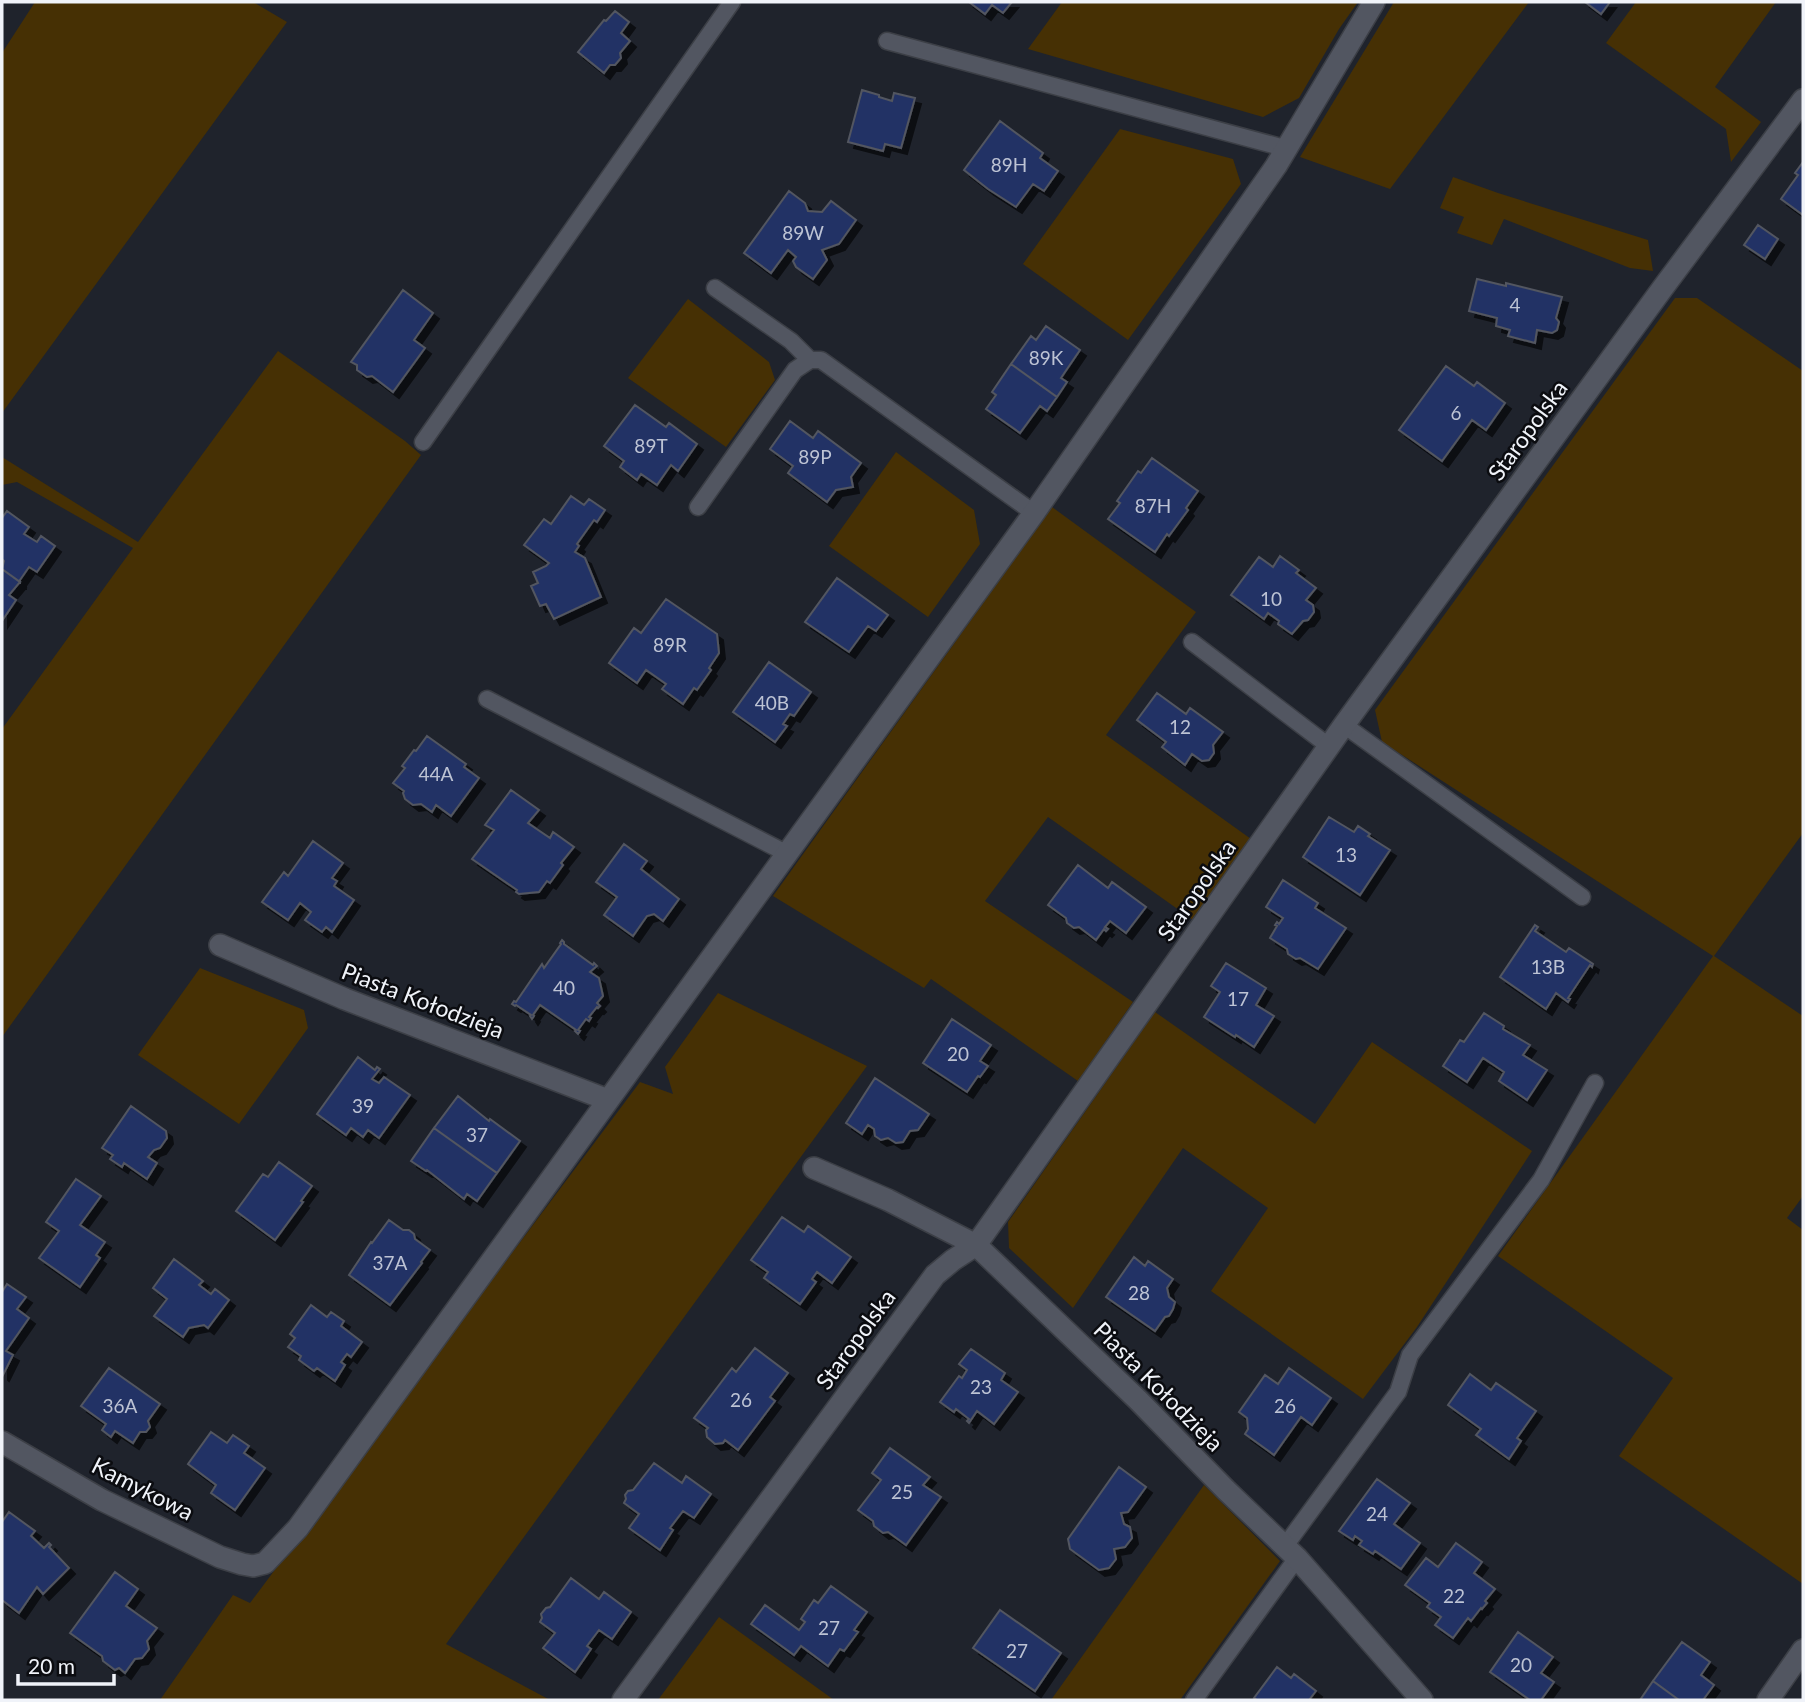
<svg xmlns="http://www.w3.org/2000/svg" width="1805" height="1702" font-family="Lato,sans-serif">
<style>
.green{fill:#463004}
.building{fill:#243365;stroke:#525661;stroke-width:2;filter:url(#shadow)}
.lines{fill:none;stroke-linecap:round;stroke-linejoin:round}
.lane-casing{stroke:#3c3f46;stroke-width:19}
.street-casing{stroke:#3c3f46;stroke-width:24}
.lane{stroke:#525661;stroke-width:16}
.street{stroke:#525661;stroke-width:21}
.labels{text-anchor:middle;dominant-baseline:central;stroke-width:5;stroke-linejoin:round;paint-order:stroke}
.number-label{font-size:19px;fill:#bdc3d4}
.street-label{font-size:23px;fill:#f0f3f9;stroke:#0b0c10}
</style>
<defs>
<filter id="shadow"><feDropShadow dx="6" dy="6" stdDeviation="0" flood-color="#0009"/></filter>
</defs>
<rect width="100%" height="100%" fill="#1f232c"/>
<path class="green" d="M35 2H253L287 22 2 413V53Z
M1062 2H1358L1339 29 1299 98 1263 117 1028 49Z
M1394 2H1416L1418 3 1420 2H1529L1390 189 1300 157Z
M1636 2H1776L1715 87 1761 122 1731 162 1726 129 1606 43Z
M1120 129 1233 159 1241 184 1128 340 1023 264Z
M1453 177 1498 193 1648 240 1653 271 1630 268 1504 219 1492 245 1457 233 1464 217 1440 208Z
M1675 298H1697L1803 371V833L1714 956 1803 1016V1196L1787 1218 1803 1230V1584L1619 1456 1673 1378 1498 1256 1713 956 1382 742 1375 710Z
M688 299 769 362 775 380 726 447 628 378Z
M278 351 405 441 421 455 2 1037V729L133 548 17 482 2 485V457L138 542Z
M896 452 974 510 980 544 928 617 829 546Z
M1052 507 1196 612 1106 735 1251 839 1193 920 1048 817 985 901 1133 1002 1078 1081 931 979 924 988 773 896Z
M200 968 304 1010 308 1028 239 1124 138 1055Z
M718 993 867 1066 446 1644 550 1700H160L233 1595 250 1603 640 1082 673 1094 665 1067Z
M1155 1012 1315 1124 1372 1042 1532 1151 1417 1327 1363 1399 1211 1291 1268 1208 1183 1148 1073 1308 1009 1248 1008 1222Z
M1204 1485 1280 1561 1180 1700H1051Z
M719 1617 834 1700H658Z"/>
<path class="building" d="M969 2H1012L1003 13 992 5 985 14Z
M1585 2H1610L1601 14Z
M615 11 629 22 621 33 630 41 620 53 621 58 615 65H610L604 73 578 52 604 20 606 21Z
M862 90 879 95V97L892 101 894 93 915 98 901 148 885 144 883 151 848 142Z
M1000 121 1043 153 1040 158 1058 171 1044 191 1033 184 1016 207 988 189 964 170Z
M1803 162V215L1781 199 1798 175 1795 173Z
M789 191 805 203 808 211 822 212 831 201 856 220 839 244 822 250 827 260 813 279 796 267 793 261 796 257 788 250 771 273 744 253Z
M1758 225 1778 239 1765 259 1744 245Z
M1477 279 1506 286V283L1562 297 1556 318 1559 322 1557 330 1552 333 1537 330 1535 343 1508 336 1510 330 1496 326 1497 318 1469 311Z
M403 290 433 313 414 340 425 348 393 392 372 376 367 377 357 370V365L351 362Z
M1046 326 1080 350 1061 378 1067 382 1057 397 1011 364 1031 336 1036 340Z
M1011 364 1057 397 1047 411 1040 406 1020 433 986 409 996 395 992 392Z
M1446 366 1474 386 1477 382 1505 403 1486 430 1472 420 1442 461 1399 430Z
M635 405 666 427 669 423 697 444 678 471 671 465 657 485 641 474 637 480 620 467 624 461 604 446Z
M790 421 813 438 818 431 861 463 851 477 853 487 836 490 827 502 788 473 793 466 770 449Z
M1152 458 1198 491 1186 508 1188 510 1169 536 1167 534 1155 552 1108 519 1120 503 1117 501 1138 471 1141 473Z
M571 496 584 505 589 499 605 510 597 522 594 520 577 544 579 546 575 552 585 558 601 597 554 619 546 604 540 606 531 586 538 583 533 572 546 566 549 563 524 545 544 519 551 524Z
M7 511 29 527 24 534 37 542 41 536 55 546 37 572 29 567 20 580V582L2 569 4 561 2 559V518Z
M1280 556 1299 570 1296 573 1316 588 1306 600 1313 605 1314 612 1308 620 1303 621 1292 634 1278 624 1279 621 1268 613 1264 619 1231 595 1259 557 1273 567Z
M2 569 20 582 9 595 16 600 2 621Z
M837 578 888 615 876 631 868 626 849 652 805 622Z
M666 599 717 634 719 653 709 668 711 670 697 690 694 688 683 704 662 689 666 684 646 670 637 683 609 663 634 628 641 633Z
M769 662 811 692 794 716 790 714 783 724 787 726 775 742 733 712Z
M1157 693 1186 714 1190 708 1223 732 1213 745 1214 753 1209 760 1202 761 1192 754 1185 765 1162 747 1166 742 1137 720Z
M427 736 466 764 464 767 479 778 451 816 436 805 432 812 421 804 413 805 405 799 403 793 404 791 393 783 405 768 402 766 414 750 416 751Z
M511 790 539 810 528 823 550 838 553 832 574 847 561 863 563 865 550 883 547 881 539 892 519 894 516 892 517 890 472 859 494 830 485 825Z
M1329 817 1354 832 1358 826 1370 834 1368 836 1390 850 1360 895 1303 857Z
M313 841 343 863 332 878 337 881 334 886 354 900 332 932 326 927 322 932 305 920 311 912 300 903 288 920 262 902 284 872 288 876Z
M624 844 647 861 641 869 679 899 663 921 654 914 647 916 633 936 604 915 617 897 596 882Z
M1078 865 1108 888 1112 882 1146 907 1126 933 1110 921 1105 927 1108 929 1106 931 1104 929 1096 940 1079 927 1074 928 1067 923 1066 918 1048 905Z
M1283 880 1318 903 1315 908 1346 928 1318 969 1300 958 1296 959 1288 954 1287 949 1270 938 1277 926 1275 925 1277 922 1279 924 1283 918 1266 907Z
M1535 925 1538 927 1535 931 1566 952 1569 948 1593 964 1592 967 1590 965 1568 998 1570 999 1568 1002 1556 993 1546 1009 1500 977Z
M562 940 564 942V944L593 965 594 963 597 966 590 972 599 978 603 996 597 1003 600 1006 598 1008 597 1007 589 1017 591 1018 589 1021 586 1019 578 1030 580 1031 578 1034 575 1031 576 1030 540 1005 533 1015 534 1016 532 1019 530 1016 531 1015 516 1005 515 1006 512 1004 514 1001 516 1002 542 964 544 968 561 944 560 943Z
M1226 963 1266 988 1256 1005 1274 1016 1254 1047 1236 1035 1235 1037 1204 1017 1220 992 1211 986Z
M1484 1013 1504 1026 1503 1029 1530 1045 1523 1055 1547 1070 1527 1100 1499 1081 1504 1072 1483 1058 1467 1082 1443 1066 1460 1040 1464 1042Z
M952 1019 991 1045 980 1061 988 1066 980 1077 978 1076 967 1092 923 1063Z
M358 1057 375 1070 377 1067 380 1069 372 1079 379 1083 384 1077 410 1095 379 1138 368 1130 363 1137 351 1128 346 1135 317 1114Z
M875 1078 929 1114 918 1130 910 1131 903 1142 896 1143 888 1138 881 1140 875 1136 874 1129 868 1125 862 1134 846 1123Z
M458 1096 489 1121 490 1119 520 1141 497 1173 434 1128Z
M131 1106 166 1131 167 1138 160 1148 154 1150 148 1157 157 1163 147 1179 124 1163 122 1167 110 1159 113 1155 102 1148Z
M434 1128 497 1173 477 1201 467 1194 464 1199 427 1170 426 1171 411 1161Z
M279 1162 312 1186 301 1201 303 1202 275 1240 236 1211 263 1174 268 1177Z
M76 1179 101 1196 80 1225 105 1242 96 1255 100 1258 80 1287 39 1258 59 1231 46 1222Z
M782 1217 804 1232 808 1226 851 1257 832 1283 817 1272 812 1279 816 1282 800 1304 764 1278 768 1272 751 1260Z
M389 1220 403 1230H409L414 1234 415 1239 430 1250 421 1262 422 1263 390 1305 349 1275 371 1242 372 1243Z
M1134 1257 1145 1266 1148 1261 1173 1279 1167 1288 1169 1297 1175 1302 1173 1309 1169 1316 1165 1317 1155 1331 1106 1297Z
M174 1259 203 1281 199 1285 211 1294 215 1289 229 1300 208 1328 204 1325 189 1328 183 1337 154 1316 167 1299 153 1288Z
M7 1284 26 1297 17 1309 29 1318 6 1351 13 1355 3 1375 2 1374V1292Z
M311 1305 327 1317 331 1312 344 1321 341 1326 362 1342 351 1357 347 1354 341 1362 345 1365 335 1381 317 1368 314 1371 299 1360 301 1356 288 1347 295 1338 290 1334Z
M755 1348 788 1373 770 1397 775 1401 738 1450 725 1440 723 1443 715 1444 707 1437 706 1430 708 1428 694 1418 732 1368 736 1372Z
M971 1349 1005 1373 1001 1380 1018 1392 994 1424 977 1411 969 1423 967 1421 969 1419 956 1409 954 1412 940 1402 959 1376 962 1378 967 1370 959 1364Z
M109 1368 160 1404 148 1421 150 1427 146 1432H140L133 1443 115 1431 111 1437 102 1430 106 1424 81 1406Z
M1289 1368 1331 1398 1312 1425 1301 1417 1274 1455 1245 1434 1248 1429 1247 1418 1239 1412 1265 1375 1278 1384Z
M1470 1374 1491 1390 1496 1383 1536 1411 1517 1438 1521 1441 1509 1459 1476 1435 1481 1429 1448 1405Z
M211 1432 227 1443 233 1435 249 1446 244 1453 265 1468 235 1510 211 1493 216 1485 188 1464Z
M890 1448 930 1477 923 1485 941 1497 906 1545 888 1532 883 1533 874 1526 873 1521 858 1510 881 1480 872 1473Z
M654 1463 682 1483 686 1476 711 1494 694 1518 683 1511 670 1528 673 1530 660 1550 629 1528 639 1514 624 1503 626 1499 625 1495 628 1491 633 1490Z
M1119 1467 1146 1487 1128 1512 1121 1513 1124 1524 1130 1527 1132 1538 1125 1547 1114 1549 1116 1559 1109 1568 1099 1570 1070 1549 1068 1539Z
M1377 1479 1410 1503 1394 1524 1420 1543 1401 1569 1375 1551 1373 1554 1359 1545 1362 1541 1355 1536 1353 1540 1339 1531Z
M9 1512 35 1531 31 1536 44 1548 49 1543 51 1545 49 1547 69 1568 43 1594 37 1587 19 1613 2 1600V1522Z
M1456 1543 1482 1562 1474 1573 1495 1589 1485 1601 1487 1603 1482 1609 1481 1608 1471 1621 1468 1618 1453 1638 1435 1625 1441 1617 1427 1607 1430 1603 1405 1585 1426 1558 1438 1567Z
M115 1572 138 1589 126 1606 157 1628 147 1641 149 1649 142 1658 135 1659 125 1673 119 1668 115 1670 103 1661 102 1656 70 1633Z
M571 1578 599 1599 604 1592 631 1612 612 1639 599 1630 587 1646 591 1649 575 1672 543 1648 555 1633 540 1622 542 1618 541 1614 546 1608 550 1607Z
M831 1586 867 1612 854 1630 858 1632 844 1651 840 1649 828 1666 801 1646 794 1655 751 1624 765 1605 799 1630 805 1622 801 1619 814 1600 818 1603Z
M1000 1610 1061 1653 1035 1691 973 1648Z
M1518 1632 1553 1657 1541 1673 1554 1682 1541 1700H1530L1490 1672Z
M1682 1642 1710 1662 1701 1675 1714 1685 1703 1700H1679L1653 1681Z
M1277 1667 1291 1678 1294 1674 1316 1691 1309 1700H1257L1254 1698Z
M1653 1681 1679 1700H1640Z"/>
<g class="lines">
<defs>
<path id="lane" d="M887 41 1288 149
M715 288 791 341 810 360
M423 442 732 2
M698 507 795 370 810 360H821L1034 513
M1192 642 1330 747
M487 699 786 853
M1344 725 1582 897
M1285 1546 1398 1392 1410 1355 1541 1180 1595 1083
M1194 1700 1297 1558"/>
<path id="street" d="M220 945 345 999 608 1100
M814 1168 888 1200 976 1245 1138 1400 1226 1490 1297 1558 1422 1700
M2 1442 102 1500 220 1557 242 1564 253 1566 265 1563 298 1528 1034 513 1276 166 1374 2
M623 1700 935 1275 953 1260 976 1245 1344 725 1662 289 1803 100
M1768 1700 1803 1650"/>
</defs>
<use href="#lane" class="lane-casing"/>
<use href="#street" class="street-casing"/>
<use href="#lane" class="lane"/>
<use href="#street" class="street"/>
</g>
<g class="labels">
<g class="number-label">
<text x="1009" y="164">89H</text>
<text x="803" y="232">89W</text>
<text x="1515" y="304">4</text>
<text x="1046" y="357">89K</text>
<text x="1456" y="412">6</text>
<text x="651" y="445">89T</text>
<text x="815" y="456">89P</text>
<text x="1153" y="505">87H</text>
<text x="1271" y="598">10</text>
<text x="670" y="644">89R</text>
<text x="772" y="702">40B</text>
<text x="1180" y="726">12</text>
<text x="436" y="773">44A</text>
<text x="1346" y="854">13</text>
<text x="1548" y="966">13B</text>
<text x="564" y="987">40</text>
<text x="1238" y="998">17</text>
<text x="958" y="1053">20</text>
<text x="363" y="1105">39</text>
<text x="477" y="1134">37</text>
<text x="390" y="1262">37A</text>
<text x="1139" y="1292">28</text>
<text x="981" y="1386">23</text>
<text x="741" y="1399">26</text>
<text x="120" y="1405">36A</text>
<text x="1285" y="1405">26</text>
<text x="902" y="1491">25</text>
<text x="1377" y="1513">24</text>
<text x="1454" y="1595">22</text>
<text x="829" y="1627">27</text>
<text x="1017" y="1650">27</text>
<text x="1521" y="1664">20</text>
</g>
<g class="street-label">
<text transform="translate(1527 430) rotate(-54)">Staropolska</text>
<text transform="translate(1196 890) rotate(-55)">Staropolska</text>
<text transform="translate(423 1000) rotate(21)">Piasta Kołodzieja</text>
<text transform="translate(855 1339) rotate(-54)">Staropolska</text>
<text transform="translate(1159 1386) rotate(45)">Piasta Kołodzieja</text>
<text transform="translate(143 1488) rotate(27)">Kamykowa</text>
</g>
</g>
<rect width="1805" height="1702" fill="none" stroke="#f0f3f9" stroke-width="7"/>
<path d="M18 1674v10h96v-10" fill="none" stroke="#f0f3f9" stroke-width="3.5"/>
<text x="28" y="1674" font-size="21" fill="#f0f3f9" stroke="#0b0c10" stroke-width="5" paint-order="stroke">20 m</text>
</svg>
